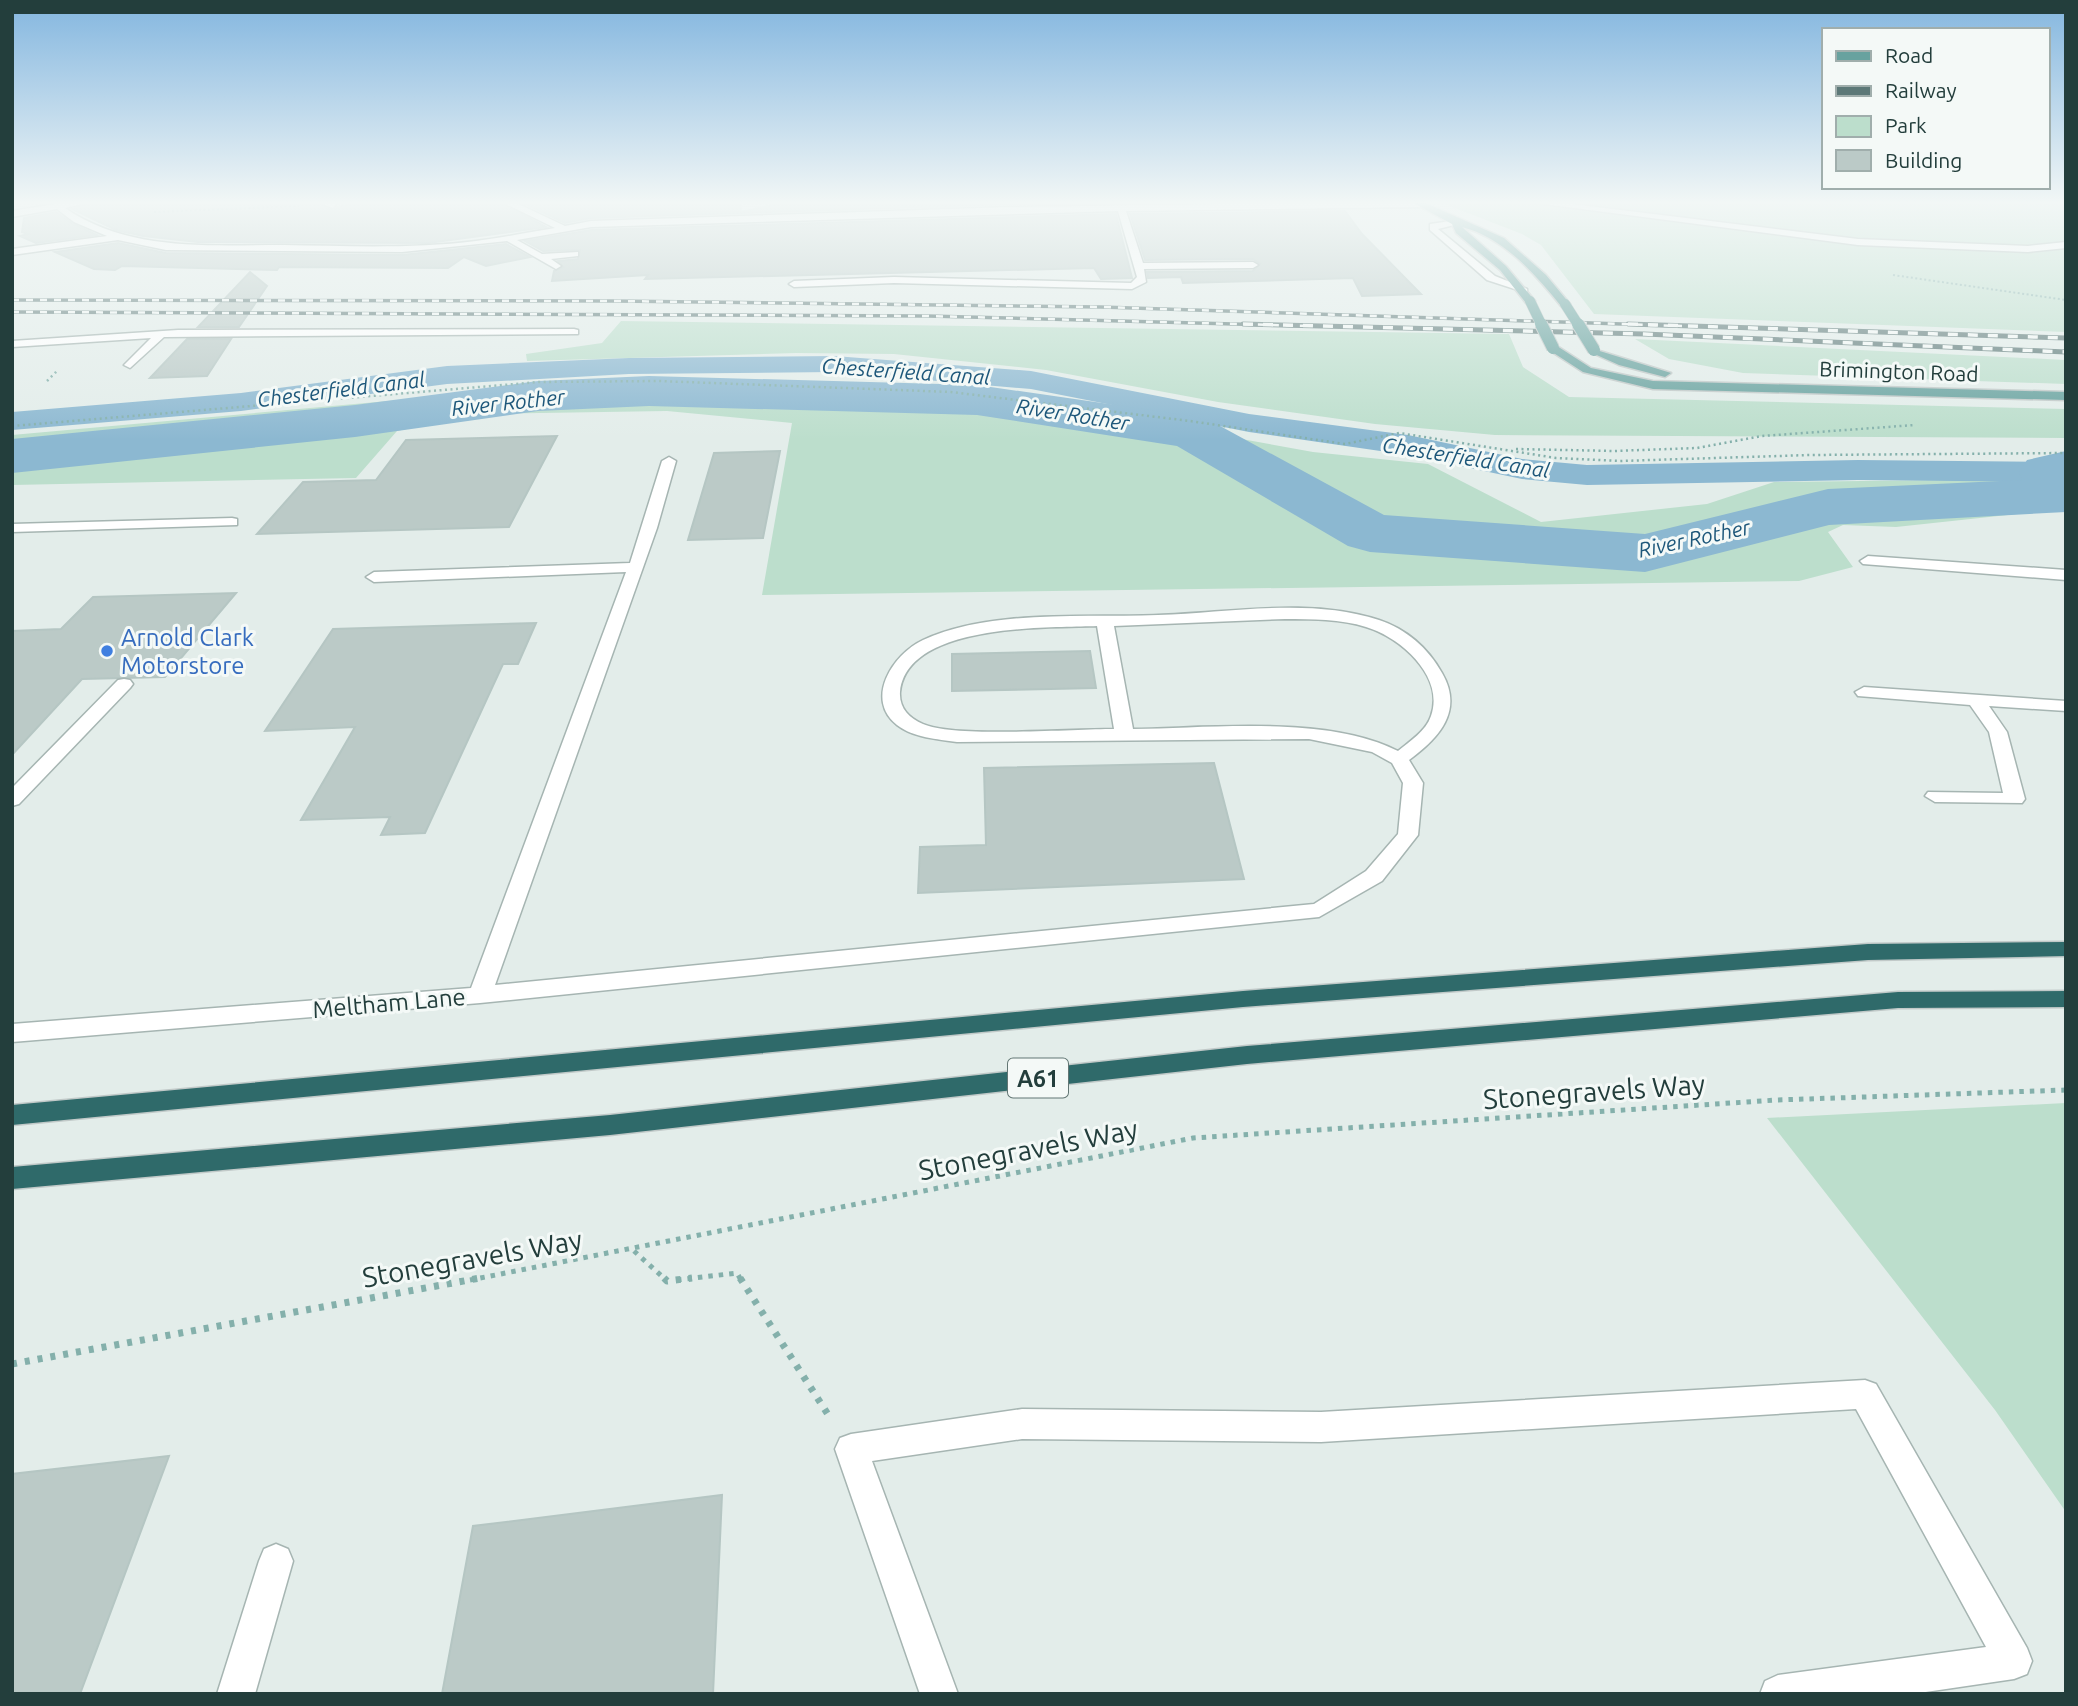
<svg xmlns="http://www.w3.org/2000/svg" width="2078" height="1706" font-family="Ubuntu,sans-serif">
<style>
.green{fill:#bcdecc}
.lines{fill:none;stroke-linecap:round;stroke-linejoin:round}
.canal{fill:#8cb8d1;fill-rule:evenodd}
.river{fill:#8cb8d1;fill-rule:evenodd}
.building{fill:#bbcac7;stroke:#b5c6c3;stroke-width:2}
.minor-casing{stroke:#a6b5b2;stroke-width:3}
.major-casing{stroke:#c1c9c8;stroke-width:3}
.highway-casing{stroke:#c1c9c8;stroke-width:3}
.path-far3{stroke:#84b0ab;stroke-width:2;stroke-dasharray:2 2.5;stroke-linecap:butt}
.path-far2{stroke:#84b0ab;stroke-width:2.5;stroke-dasharray:2 3.5;stroke-linecap:butt}
.path-far1{stroke:#84b0ab;stroke-width:5;stroke-dasharray:4.5 6;stroke-linecap:butt}
.path{stroke:#84b0ab;stroke-width:7;stroke-dasharray:5 8;stroke-linecap:butt}
.minor{fill:#fff;fill-rule:evenodd}
.major{fill:#68a29f;fill-rule:evenodd}
.highway{fill:#2f6a6a;fill-rule:evenodd}
.rail-far1-casing{stroke:#5d7978;stroke-width:3.5}
.rail-casing{stroke:#5d7978;stroke-width:5}
.rail-far1{stroke:#f4f9f7;stroke-width:2.5;stroke-dasharray:7;stroke-linecap:butt}
.rail{stroke:#f4f9f7;stroke-width:3.5;stroke-dasharray:10;stroke-linecap:butt}
.major-bridge-far1-casing{stroke:#c1c9c8;stroke-width:11;stroke-linecap:butt}
.major-bridge-casing{stroke:#c1c9c8;stroke-width:14;stroke-linecap:butt}
.major-bridge-far1{stroke:#68a29f;stroke-width:10}
.major-bridge{stroke:#68a29f;stroke-width:12}
.shop-dot{fill:#3f7fe0;stroke:#f4f9f7;stroke-width:2.5}
.labels{text-anchor:middle;dominant-baseline:central;stroke-width:6;stroke-linejoin:round;paint-order:stroke}
.far-water-label{font-size:21px;font-style:italic;fill:#1d577a;stroke:#f4f9f7}
.far-street-label{font-size:21px;fill:#233e3c;stroke:#f4f9f7}
.shield{fill:#f4f9f7;stroke:#627674;stroke-width:2}
.shield-label{font-size:23px;font-weight:bold;fill:#233e3c}
.shop-label{font-size:24px;fill:#366cbe;stroke:#f4f9f7;text-anchor:start}
.street-label{font-size:24px;fill:#233e3c;stroke:#f4f9f7}
.near-street-label{font-size:28px;fill:#233e3c;stroke:#f4f9f7}
</style>
<rect width="100%" height="100%" fill="#e3edea"/>
<path class="green" d="M1437 201H2066V332L1594 314 1541 245 1522 234Z
M621 321 1509 334 1523 367 1569 397 2066 409V438L1495 435 1375 424 1218 402 1046 370 894 354 796 353 527 361 526 354 602 343Z
M1635 339 2066 360V384L1743 373 1669 359Z
M645 387 943 399 1186 429 1313 452 1428 464 1541 522 1707 504 1774 482 2030 479 2066 473V502L2017 514 1896 527 1843 525 1828 532 1853 567 1799 581 762 595 792 423 667 411 473 414 397 431 356 478 12 485V435L410 399Z
M2066 1103V1512L1995 1410 1767 1118Z"/>
<g class="lines">
<path class="canal" d="M834 356 1031 371 1249 414 1408 435 1522 459 1587 465 1858 460 2047 462 2059 465 2064 472 2059 479 2047 482 1858 480 1587 485 1522 479 1408 455 1249 432 1031 389 834 372 629 374 447 384 241 411 12 430V412L241 393 447 366 629 358Z"/>
<path class="river" d="M649 376 977 385 1192 416 1211 421 1384 515 1645 534 1828 489 2022 480 2019 472 2027 460 2066 451V512L1829 525 1645 572 1370 552 1348 546 1177 446 977 415 649 406 538 411 355 437 12 473V439L355 405 538 381Z"/>
</g>
<path class="building" d="M96 201H322L323 206 334 211 337 207 373 201H498L546 227 428 243 198 242 143 236 116 230 72 209Z
M519 201H740L741 212 791 201H1220L1010 204 591 218 565 223Z
M1345 211 1362 234 1421 294 1362 296 1353 278 1183 283 1181 277 1148 278 1147 272 1253 271 1260 264 1253 259 1145 260 1130 214Z
M56 212 73 224 97 235 36 243 20 236 28 234 22 232 24 218Z
M1116 214 1132 278 1101 279 1094 268 645 279 648 275 552 281 554 271 563 267 558 261 578 259 580 250 543 251 525 241 591 230Z
M118 243 166 253 402 255 506 244 530 257 486 266 464 257 448 268 279 267 277 270 122 266 115 270 94 269 55 252Z
M250 272 267 286 239 327H198Z
M187 339H231L207 376 150 378Z
M557 436 509 527 257 534 303 482 376 480 406 440Z
M780 451 763 538 688 540 714 453Z
M236 593 165 677 82 679 12 755V631L61 629 93 597Z
M536 623 518 664H503L425 833 381 835 390 817 301 820 355 727 265 731 333 629Z
M1090 651 1096 688 952 691V654Z
M1214 763 1244 879 918 893 920 847 986 845 984 768Z
M169 1456 80 1694H12V1474Z
M722 1495 713 1694H442L473 1526Z"/>
<g class="lines">
<defs>
<path id="minor" d="M73 201H94L65 208C129 252 209 245 283 245 347 246 412 249 476 241 502 238 529 232 555 228L500 201H512L565 226 591 221 1010 207 1420 201 1424 204 1420 207 1126 211 1143 263 1253 262 1258 265 1253 268 1144 269 1146 282 1132 289 894 283 794 287 789 284 794 281 894 277 1131 283 1137 277 1118 211 591 227 517 240 542 254 578 252V256L551 259 561 266 556 269 507 241 402 252 166 250 118 240 12 255V249L107 236 74 222 57 209 12 217V211Z
M325 201H339L333 208 325 205Z
M1520 201H1547L1858 239 2028 246 2066 242V248L2028 252 1858 245Z
M1458 220V224L1438 229 1495 276 1527 289V293L1487 280 1430 230V224Z
M574 329 578 330V334L164 337 130 368 124 365 151 338 12 347V341L178 330Z
M669 457 676 461 657 528 495 985 1314 904 1366 871 1398 834 1403 783 1392 763 1372 752 1309 739 957 742C937 739 914 738 897 725 864 699 893 654 923 640 990 609 1085 618 1158 615 1229 613 1309 597 1379 620 1406 629 1428 648 1442 673 1464 711 1439 738 1409 760L1423 783 1418 835 1382 881 1319 917 480 1003 12 1042V1024L471 988 626 572 374 582 366 577 374 572 630 563 662 461ZM1285 619C1311 619 1341 619 1366 627 1400 637 1445 676 1431 716 1426 731 1410 741 1398 751 1328 715 1210 728 1133 729L1114 626ZM1097 626 1114 729C1073 729 954 738 923 724 909 718 899 708 900 692 907 623 1047 628 1097 626Z
M232 518 237 519V525L12 532V524Z
M1868 556 2066 570V580L1863 564 1860 561Z
M124 679 130 680 133 684 130 688 19 804 12 806V788L118 680Z
M1864 687 2066 701V711L1989 706 2007 732 2025 799 2022 803 1935 802 1925 796 1928 792 2003 793 1989 732 1970 705 1858 696 1855 692Z
M1865 1380 1876 1384 2027 1648 2032 1661 2027 1674 2014 1679 1912 1694H1760L1765 1681 1778 1675 1986 1647 1856 1409 1321 1442 1022 1439 872 1461 958 1694H920L835 1449 840 1438 851 1434 1022 1409 1321 1412Z
M276 1544 288 1549 293 1561 255 1694H217L259 1561 264 1549Z"/>
<path id="major" d="M1410 201H1421L1504 238 1546 275 1570 304 1561 306C1534 273 1504 238 1462 227L1506 266 1535 301 1526 303 1500 270 1456 233 1452 224Z
M1549 346H1557L1591 368 1653 381 2066 392V400L1653 389 1583 372 1549 350Z
M1590 348 1671 373 1665 377 1619 365 1590 352Z"/>
<path id="highway" d="M2066 942V956L1868 960 1243 1007 12 1125V1105L1243 991 1868 944Z
M2066 991V1007L1898 1008 1247 1064 610 1135 12 1189V1167L610 1115 1247 1046 1898 992Z"/>
</defs>
<use href="#minor" class="minor-casing"/>
<use href="#major" class="major-casing"/>
<use href="#highway" class="highway-casing"/>
<path class="path-far3" d="M154 212 299 206
M1893 275 2066 300"/>
<path class="path-far2" d="M47 381 58 370
M12 426 539 382 659 381 951 392 1190 421 1345 444 1399 433 1556 458 1620 461 1810 455 2066 453
M1516 449 1614 451 1697 448 1762 436 1915 425"/>
<path class="path-far1" d="M634 1251 666 1280
M470 1280 1193 1138 1777 1100 2066 1090
M677 1280 737 1273 741 1280"/>
<path class="path" d="M664 1278 667 1281 692 1278
M740 1278 829 1416
M12 1364 480 1278"/>
<use href="#minor" class="minor"/>
<use href="#major" class="major"/>
<use href="#highway" class="highway"/>
<defs>
<path id="rail-far1" d="M12 300 614 301 1101 307 1682 326
M12 312 928 316 1312 326"/>
<path id="rail" d="M1243 324 1644 334 2066 352
M1628 324 2066 338"/>
</defs>
<use href="#rail-far1" class="rail-far1-casing"/>
<use href="#rail" class="rail-casing"/>
<use href="#rail-far1" class="rail-far1"/>
<use href="#rail" class="rail"/>
<defs>
<path id="major-bridge-far1" d="M1530 301 1542 326
M1565 304 1579 326"/>
<path id="major-bridge" d="M1541 324 1553 348
M1578 324 1594 350"/>
</defs>
<use href="#major-bridge-far1" class="major-bridge-far1-casing"/>
<use href="#major-bridge" class="major-bridge-casing"/>
<use href="#major-bridge-far1" class="major-bridge-far1"/>
<use href="#major-bridge" class="major-bridge"/>
</g>
<linearGradient id="sky" x2="0" y2="1"><stop stop-color="#83b6df"/><stop offset="0.46" stop-color="#f2f7f6"/><stop offset="1" stop-color="#f2f7f6" stop-opacity="0"/></linearGradient>
<rect width="2078" height="440" fill="url(#sky)"/>
<circle class="shop-dot" cx="107" cy="651" r="7"/>
<g class="labels">
<g class="far-water-label">
<text transform="translate(906 371) rotate(4)">Chesterfield Canal</text>
<text transform="translate(341 389) rotate(-7)">Chesterfield Canal</text>
<text transform="translate(508 402) rotate(-6)">River Rother</text>
<text transform="translate(1073 414) rotate(9)">River Rother</text>
<text transform="translate(1466 457) rotate(9)">Chesterfield Canal</text>
<text transform="translate(1694 538) rotate(-12)">River Rother</text>
</g>
<g class="far-street-label">
<text transform="translate(1899 371) rotate(2)">Brimington Road</text>
</g>
<rect class="shield" x="1008" y="1058.5" width="60" height="39" rx="5"/>
<g class="shield-label">
<text x="1038" y="1078">A61</text>
</g>
<g class="shop-label">
<text x="121" y="637">Arnold Clark<tspan x="121" dy="28">Motorstore</tspan></text>
</g>
<g class="street-label">
<text transform="translate(389 1003) rotate(-5)">Meltham Lane</text>
</g>
<g class="near-street-label">
<text transform="translate(1594 1091) rotate(-4)">Stonegravels Way</text>
<text transform="translate(1028 1149) rotate(-11)">Stonegravels Way</text>
<text transform="translate(472 1258) rotate(-10)">Stonegravels Way</text>
</g>
</g>
<rect width="2078" height="1706" fill="none" stroke="#233e3c" stroke-width="28"/>
<rect x="1822" y="28" width="228" height="161" fill="#f4f9f7" stroke="#a0aeac" stroke-width="2"/>
<rect x="1836" y="51" width="35" height="10" fill="#68a29f" stroke="#a0aeac" stroke-width="2"/>
<text x="1885" y="63" font-size="21" fill="#233e3c">Road</text>
<rect x="1836" y="86" width="35" height="10" fill="#5d7978" stroke="#a0aeac" stroke-width="2"/>
<text x="1885" y="98" font-size="21" fill="#233e3c">Railway</text>
<rect x="1836" y="116" width="35" height="21" fill="#bcdecc" stroke="#a0aeac" stroke-width="2"/>
<text x="1885" y="133" font-size="21" fill="#233e3c">Park</text>
<rect x="1836" y="150" width="35" height="21" fill="#bbcac7" stroke="#a0aeac" stroke-width="2"/>
<text x="1885" y="168" font-size="21" fill="#233e3c">Building</text>
</svg>
